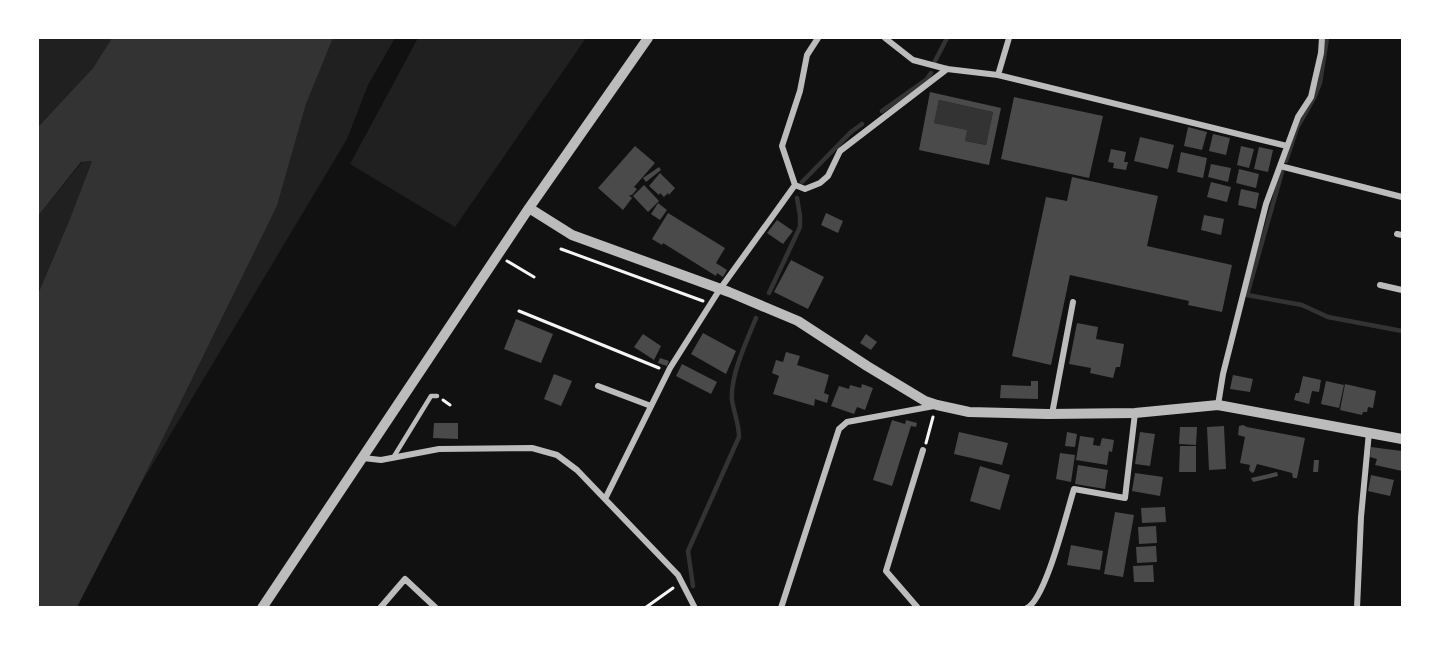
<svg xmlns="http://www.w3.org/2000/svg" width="1440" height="645" font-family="Jost,sans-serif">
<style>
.green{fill:#202020}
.water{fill:#333}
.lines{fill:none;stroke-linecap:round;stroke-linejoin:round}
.stream{stroke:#333;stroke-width:4.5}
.building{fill:#4a4a4a;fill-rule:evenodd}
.path{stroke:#f5f5f5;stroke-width:3}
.service{stroke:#bcbcbc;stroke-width:4.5}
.minor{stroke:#bcbcbc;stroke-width:6}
.tertiary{stroke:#bcbcbc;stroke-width:10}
</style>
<rect width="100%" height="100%" fill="#111"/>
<path class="green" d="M38 38H112L93 68 38 127Z
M333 38H395L368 85 347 139 139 487 277 206 306 104Z
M418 38H586L455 227 350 164Z
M92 161 69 221 38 294V216L82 162Z"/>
<path class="water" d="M112 38H333L306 104 277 206 139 487 77 607H38V294L69 221 92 161 81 162 38 216V127L93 68Z
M939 100 993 112 986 145 965 141 966 130 934 123Z"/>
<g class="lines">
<path class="stream" d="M935 61 947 38
M882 111 927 79 931 73
M1286 161 1297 128 1314 98 1320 83 1327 38
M1282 172 1247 295 1302 305 1328 317 1402 331
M802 182 851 132 862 124
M769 293 800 227V216L797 198
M693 586 688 551 739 437C739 424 734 413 732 400 730 376 747 340 756 318"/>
</g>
<path class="building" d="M930 92 1001 108 989 165 919 150ZM939 100 993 112 986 145 965 141 967 130 934 123Z
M1014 97 1103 116 1089 178 1001 159Z
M1188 127 1207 132 1202 150 1184 146Z
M1213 134 1230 138 1226 155 1209 151Z
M1140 137 1174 145 1168 169 1134 161Z
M635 146 655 163 634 187 637 189 632 195H629L632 198 623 210 598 188Z
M1241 146 1254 149 1249 168 1237 165Z
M1259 147 1273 150 1268 172 1254 169Z
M1111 149 1126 152 1124 162H1128L1126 170 1113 168 1114 163 1108 162Z
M1181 152 1207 158 1203 178 1177 172Z
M1211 164 1231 168 1228 182 1208 177Z
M659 167 661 170 646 182 643 178Z
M1239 169 1259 174 1256 188 1236 183Z
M660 173 675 188 669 195 668 193 664 197 660 193 659 195 649 186Z
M1072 177 1158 196 1147 246 1232 265 1222 312 1188 305 1189 301 1070 275 1051 365 1012 356 1046 197 1067 201Z
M1211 182 1231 187 1227 202 1207 197Z
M644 185 659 201 648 212 633 196Z
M1241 189 1259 193 1256 209 1238 205Z
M658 203 667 210 660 220 651 214Z
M668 213 725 248 716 263 727 270 723 277 717 273 716 276 663 243 662 245 652 239Z
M826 213 843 221 838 233 821 225Z
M1204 215 1224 219 1221 235 1201 230Z
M777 220 793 231 783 244 767 233Z
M791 260 824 277 808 309 774 292Z
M516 319 553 334 541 363 504 349Z
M1077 323 1098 327 1096 339 1124 344 1120 367H1116L1113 378 1090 373 1091 368 1069 364Z
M703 333 736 351 726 374 691 354Z
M643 334 661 346 654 360 634 347Z
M866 334 877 342 871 350 860 343Z
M786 352 800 356 797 365 829 375 824 393 829 395 827 403 815 399 814 406 773 394 779 376 772 373 776 360 783 362Z
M660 358 669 361 667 366 658 363Z
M682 364 717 382 711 394 676 376Z
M554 374 572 381 561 406 544 399Z
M1233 375 1253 379 1250 392 1230 389Z
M1303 376 1321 380 1319 392 1312 391 1309 404 1294 400 1296 393H1299Z
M1031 381H1038V399L1000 398 1001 385 1031 386Z
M1326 381 1344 385 1339 408 1321 404Z
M862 384 873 388 865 410 857 407 854 414 831 406 839 386 849 389 850 385 861 388Z
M1345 384 1376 391 1373 408 1368 407 1367 412H1363L1362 415 1340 410Z
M892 420 905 424 906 420 917 423 916 427 911 426 892 486 873 480Z
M434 423H458V439L433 438Z
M1243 425 1247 427 1305 438 1297 478H1293L1292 473 1257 464 1254 472 1252 473 1249 470 1250 465 1240 463 1245 437 1238 435 1239 426Z
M1224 426 1226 469 1209 470 1207 427Z
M1180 427H1197L1196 445 1179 444Z
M959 432 1008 443 1002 465 954 454Z
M1067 432 1077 434 1075 447 1065 446Z
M1140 432 1155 434 1150 466 1135 464Z
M1080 436 1094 438 1093 445 1100 446 1102 438 1114 440 1112 452 1109 451 1107 465 1076 460Z
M1180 446H1196V472H1179Z
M1371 447 1402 451V471L1375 465 1377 459 1370 457Z
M1060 453 1075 455 1071 482 1056 479Z
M1314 460H1319L1318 472H1313Z
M1078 465 1108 470 1105 489 1075 484Z
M980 466 1010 475 1000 510 970 501Z
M1277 472 1278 476 1253 482 1251 478Z
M1135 473 1163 477 1160 496 1132 491Z
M1371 475 1394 480 1390 496 1368 491Z
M1165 507 1166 522 1142 523 1141 508Z
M1115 512 1134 515 1123 577 1104 574Z
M1156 526 1157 543 1139 544 1138 527Z
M1071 545 1103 551 1100 570 1067 565Z
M1156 546 1157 562 1137 563 1136 547Z
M1153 565 1154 582H1134L1133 566Z"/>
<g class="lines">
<path class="path" d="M561 249 703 301
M507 261 534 277
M519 311 659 368
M443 400 450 405
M926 443 933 417
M645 608 673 588"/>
<path class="service" d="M393 458 431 396H437"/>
<path class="minor" d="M885 38 913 60 947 69 998 75 1287 146
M998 75 1009 38
M1280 166 1402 197
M795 185 805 189 820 183 828 176 840 151 947 69
M1397 234 1402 235
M1380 285 1402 290
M598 386 651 406
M1218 405 1223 374 1266 204 1298 117 1311 97 1321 53 1322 38
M1052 414 1073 302
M363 458 381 460 439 449 532 448 557 455 577 470 678 575 695 608
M605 499 670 368 720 289 795 185 782 146 800 91 807 55 818 38
M380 608 405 579 436 608
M781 608 839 429 847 422 934 406
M918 608 886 571 923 450
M1027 608C1046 599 1067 511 1074 489L1125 498 1135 413
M1357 608 1361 517 1369 432"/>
<path class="tertiary" d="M529 208 572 235 729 292 798 321 867 366 925 401 937 405 969 412 1048 414 1135 413 1218 405 1402 439
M262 608 529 208 648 38"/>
</g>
<rect width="1440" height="645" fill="none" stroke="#ffffff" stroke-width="78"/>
</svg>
